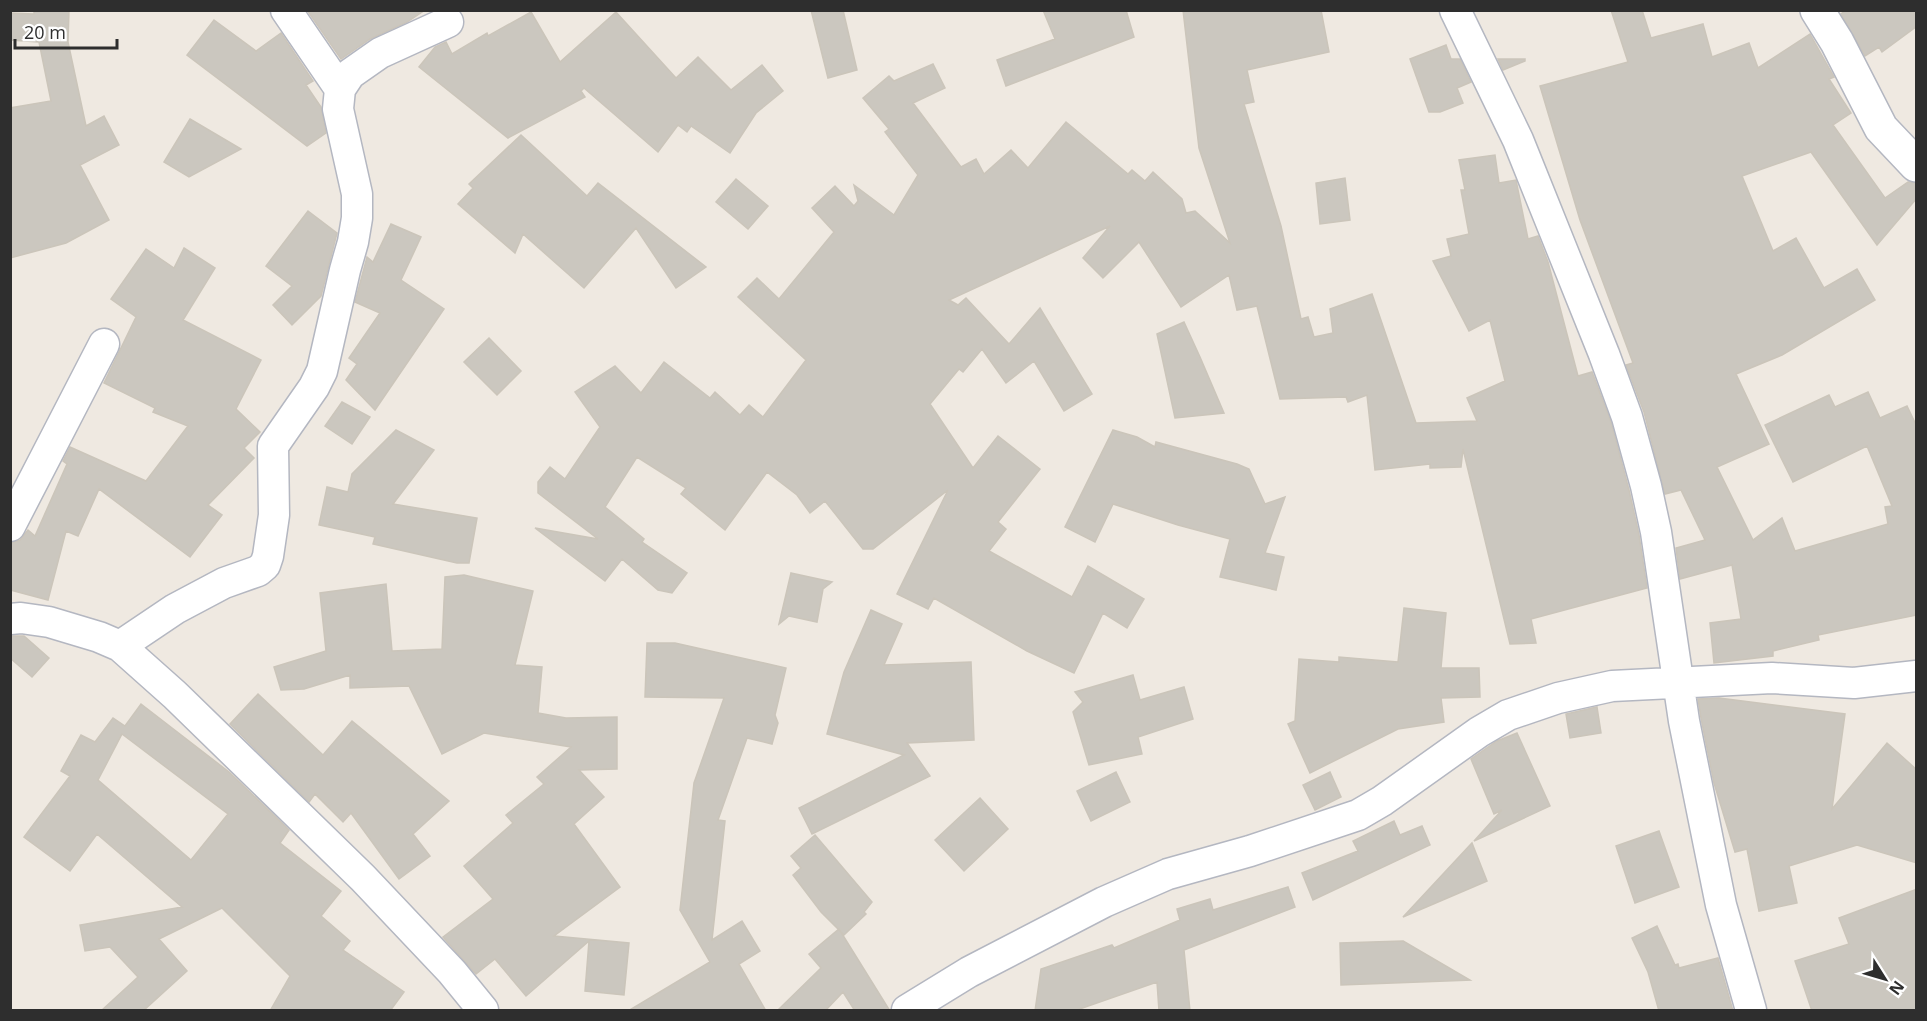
<svg xmlns="http://www.w3.org/2000/svg" width="1927" height="1021" font-family="'Open Sans',sans-serif">
<style>
.building{fill:#cbc7bf;stroke:#cbc5ba;stroke-width:1.5;fill-rule:evenodd}
.lines{fill:none;stroke-linecap:round;stroke-linejoin:round}
.street-casing{stroke:#b4b7c1;stroke-width:33}
.secondary-casing{stroke:#b4b7c1;stroke-width:36}
.street{stroke:#fff;stroke-width:30}
.secondary{stroke:#fff;stroke-width:33}
</style>
<rect width="100%" height="100%" fill="#efe9e1"/>
<path class="building" d="M34 10H69L68 42 86 126 104 116 119 145 80 165 109 220 66 243 10 258V108L51 101 39 42 10 40V13L34 14Z
M307 10H425L407 22 370 39 341 59Z
M811 10H843L857 70 828 78Z
M1043 10H1126L1134 37 1006 86 997 60 1055 39Z
M1183 10H1321L1329 52 1247 70 1254 102 1244 104 1281 226 1301 319 1308 317 1314 337 1333 333 1330 309 1372 294 1416 423 1477 421 1467 398 1505 381 1490 320 1469 331 1433 261 1451 256 1447 239 1469 234 1461 190H1465L1459 160 1495 155 1499 183 1516 180 1528 239 1538 236 1548 262 1578 376 1592 372 1611 422 1629 490 1639 535 1647 588 1531 619 1536 643 1510 644 1463 449 1461 467 1430 468V464L1375 470 1367 395 1348 402 1346 397 1280 399 1257 306 1237 310 1229 275 1181 307 1139 242 1103 278 1083 258 1110 226 949 300 958 305 966 298 1009 344 1040 308 1092 394 1064 411 1034 361 1006 383 982 349 963 372 959 369 930 404 973 468 998 436 1040 469 998 522 1006 529 989 551 1072 597 1088 566 1144 599 1127 628 1103 613 1074 673 1027 651 934 598 928 609 897 594 948 490 873 549H863L825 501 810 513 797 495 767 472 725 530 681 494 686 488 637 457 605 507 644 539 642 542 687 573 672 593 658 590 622 559 605 581 535 528 598 539 538 493V482L550 467 565 479 600 427 575 392 615 366 641 393 664 362 710 398 715 392 740 415 749 405 763 417 806 360 738 297 757 278 779 299 834 232 812 208 835 186 854 206 858 201 854 185 894 215 918 175 885 132 889 129 863 98 889 76 894 81 933 64 945 88 913 103 961 167 976 159 984 174 1011 150 1028 168 1066 122 1128 174 1132 170 1145 181 1153 172 1182 199 1186 213 1195 211 1230 243 1199 148Z
M1611 10H1642L1651 38 1703 24 1712 57 1749 43 1758 68 1810 34 1834 77 1829 79 1851 113 1833 125 1885 198 1908 182 1917 183V198L1877 245 1811 152 1742 176 1773 251 1796 238 1824 288 1857 269 1875 300 1782 355 1736 374 1769 444 1717 467 1753 540 1782 518 1795 551 1888 524 1885 507 1892 506 1867 446 1793 482 1765 425 1829 395 1835 407 1868 392 1880 418 1907 406 1917 427V615L1818 635 1819 640 1773 651V656L1714 663 1710 623 1741 619 1732 565 1680 579 1676 548 1705 540 1681 490 1665 494 1644 412 1626 365 1633 363 1580 220 1540 86 1628 62Z
M1846 10H1917V26L1882 52 1879 47 1865 56 1841 14Z
M531 12 560 62 616 12 676 78 698 57 731 90 762 65 783 91 756 113 730 153 691 126 687 132 678 125 658 152 584 88 581 91 585 97 508 138 419 67 435 47 446 42 452 54 487 33 488 36Z
M214 20 256 51 281 33 313 81 306 85 321 107 326 133 307 146 187 55Z
M1446 45 1451 59H1460L1471 82 1457 88 1463 103 1440 112H1429L1410 59Z
M1498 59H1525V61L1503 70Z
M190 119 241 149 189 177 164 162Z
M521 135 587 196 598 183 706 267 676 288 636 228 584 288 523 234 515 253 458 204 473 188 469 184Z
M1345 178 1350 220 1320 224 1316 183Z
M736 179 768 206 748 229 716 202Z
M308 211 337 233 321 296 292 325 273 305 292 286 266 266Z
M391 224 421 237 401 280 444 309 375 410 346 380 357 364 349 358 380 313 355 302 367 257 373 262Z
M184 248 215 268 183 320 261 360 236 409 260 432 244 448 254 458 208 505 222 515 190 557 99 489 78 536 66 531 48 600 10 590V543L20 540 28 530 35 536 67 464 63 461 70 447 146 481 188 426 153 412 155 408 104 383 136 317 111 299 146 249 174 268Z
M1184 322 1200 357 1224 413 1175 418 1157 334Z
M489 338 521 371 497 395 464 362Z
M342 402 370 417 352 444 325 426Z
M396 430 434 450 393 504 477 518 469 563H457L373 544 375 537 319 525 327 487 348 492 352 474Z
M1113 430 1137 437 1155 447 1156 442 1237 464 1249 469 1265 504 1285 497 1265 553 1284 557 1276 590 1220 577 1230 539 1178 525 1113 504 1095 542 1065 527Z
M791 573 832 582 823 589 817 622 789 616 779 624Z
M464 575 533 591 515 665 542 667 538 713 566 718 617 717V769L579 770 604 797 574 824 620 887 554 936 629 943 624 995 585 991 589 941 526 996 495 959 476 974 443 937 493 899 464 866 513 823 506 815 544 784 537 777 571 747 484 733 442 754 409 686 350 688V675L304 689 281 690 274 667 326 651 320 593 386 584 392 651 442 649 445 577Z
M1404 608 1446 613 1441 668H1479L1480 697 1441 698 1444 722 1398 729 1310 773 1288 724 1295 721 1299 659 1339 662V657L1398 662Z
M871 610 902 624 884 665 971 662 974 740 907 743 930 776 812 834 799 808 904 755 827 734 844 672Z
M10 636H24L49 658 32 677 10 658Z
M647 643H675L786 668 775 715 778 723 772 744 747 738 718 820 725 821 712 940 742 921 760 951 739 964 766 1011H628L710 962 680 910 694 783 724 698 645 697Z
M1133 675 1140 700 1184 687 1193 719 1138 737 1142 754 1089 765 1073 712 1083 702 1075 692Z
M258 694 323 755 352 721 449 801 413 834 430 856 399 879 351 813 343 822 315 794 309 802 230 724Z
M1719 698 1845 714 1832 809 1887 743 1917 770V863L1857 845 1789 866 1797 903 1759 911 1747 849 1735 852 1714 783 1701 718 1698 699Z
M141 704 229 772 289 830 280 843 341 891 321 916 350 941 343 950 404 992 390 1011H270L290 976 222 908 159 939 187 971 143 1011H101L138 977 110 947 85 951 80 925 182 907 97 834 70 871 24 837 70 776 61 771 81 735 95 742 113 718 125 726ZM122 734 228 814 191 860 98 780Z
M1597 707 1601 733 1570 738 1566 714Z
M1517 733 1550 806 1474 841 1502 810 1494 814 1471 759 1497 741Z
M1116 772 1130 802 1091 821 1077 791Z
M1330 772 1341 797 1315 810 1303 785Z
M980 798 1008 829 964 871 935 840Z
M1394 821 1400 835 1422 826 1430 845 1313 900 1302 873 1358 851 1353 841Z
M1659 831 1679 887 1635 903 1616 846Z
M815 835 872 902 864 912 866 914 844 935 821 912 793 875 801 868 791 856Z
M1472 843 1487 881 1403 917Z
M1288 887 1295 907 1184 950 1190 1011H1159L1157 982 1074 1011H1035L1041 969 1112 945 1114 948 1180 920 1177 909 1210 899 1213 910Z
M1917 889V1011H1812L1795 961 1849 944 1839 918Z
M1657 926 1675 965 1678 964 1679 968 1718 958 1733 1011H1659L1648 972 1632 938Z
M839 929 890 1011H855L843 992 825 1011H777L821 968 809 954Z
M1403 941 1470 980 1341 985 1340 943Z"/>
<g class="lines">
<defs>
<path id="street" d="M286 10 340 89
M1455 10 1518 140 1604 354 1627 417 1646 486 1656 532 1684 721 1721 905 1751 1010
M10 526 104 344
M10 619 21 618 49 622 99 637 120 646 175 695 363 878 452 972 483 1010
M120 646 175 609 224 583 258 571 265 565 268 556 274 515 273 446 314 387 322 371 345 270 353 242 357 218V194L338 109 340 89 350 74 380 53 448 22
M907 1010 969 972 1104 902 1168 874 1250 851 1358 815 1382 801 1479 732 1508 715 1558 698 1612 686 1772 678 1854 683 1916 676"/>
<path id="secondary" d="M1817 10 1837 42 1881 128 1916 165"/>
</defs>
<use href="#street" class="street-casing"/>
<use href="#secondary" class="secondary-casing"/>
<use href="#street" class="street"/>
<use href="#secondary" class="secondary"/>
</g>
<rect width="1927" height="1021" fill="none" stroke="#2e2e2e" stroke-width="24"/>
<g transform="translate(1885 979) rotate(127)" stroke="#ffffff" stroke-width="4.5" paint-order="stroke">
<path d="M0-4.5L10 22L0 15L-10 22Z" fill="#2e2e2e"/>
<text y="-9" font-size="16" font-weight="bold" text-anchor="middle" fill="#2e2e2e">N</text>
</g>
<path d="M15 39v9h102v-9" fill="none" stroke="#2e2e2e" stroke-width="3"/>
<text x="24" y="39" font-size="18" fill="#2e2e2e" stroke="#ffffff" stroke-width="4.5" paint-order="stroke">20 m</text>
</svg>
